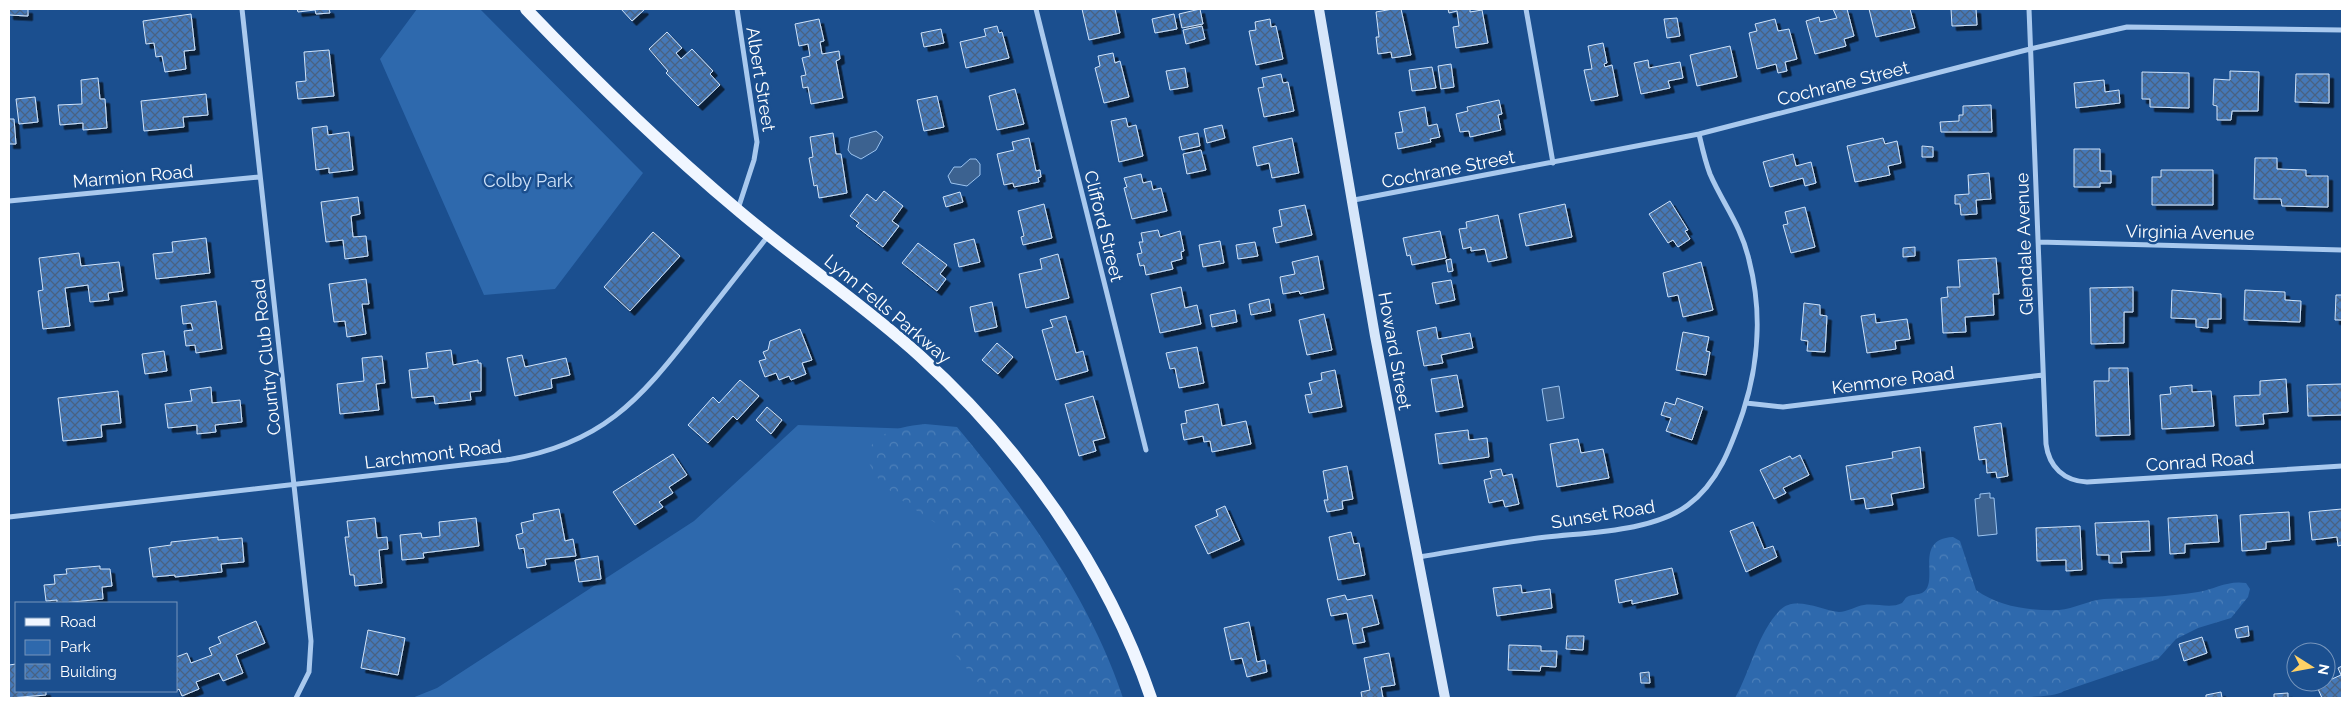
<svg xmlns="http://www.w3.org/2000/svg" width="2351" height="707" font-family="Raleway,sans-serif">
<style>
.green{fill:#2e69ad}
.forest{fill:url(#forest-crowns)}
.water{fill:#3c6290;stroke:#9cc4f0}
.building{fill:url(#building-cross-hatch);stroke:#cfe3fa;filter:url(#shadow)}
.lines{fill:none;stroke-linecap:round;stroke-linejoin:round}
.street{stroke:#a9c9ee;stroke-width:5}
.secondary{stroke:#d6e6fa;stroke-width:10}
.primary{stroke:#f0f6ff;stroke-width:12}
.labels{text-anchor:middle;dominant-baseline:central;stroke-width:5;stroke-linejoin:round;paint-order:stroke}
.street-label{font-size:18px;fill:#fff;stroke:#1b4f8f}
.park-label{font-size:18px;fill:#cfe3fa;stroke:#1b4f8f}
</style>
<defs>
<pattern id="forest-crowns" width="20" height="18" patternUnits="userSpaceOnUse" patternTransform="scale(1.25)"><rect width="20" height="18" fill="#2e69ad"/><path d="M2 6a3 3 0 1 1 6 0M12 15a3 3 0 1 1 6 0" fill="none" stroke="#4d80b9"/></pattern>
<pattern id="building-cross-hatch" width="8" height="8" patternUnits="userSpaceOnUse" patternTransform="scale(1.25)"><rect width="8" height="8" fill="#4478b7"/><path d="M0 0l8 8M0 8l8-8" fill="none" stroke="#486282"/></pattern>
<filter id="shadow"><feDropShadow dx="4.5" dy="4.5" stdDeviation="0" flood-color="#0009"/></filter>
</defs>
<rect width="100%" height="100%" fill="#1b4f8f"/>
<path class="green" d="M417 9H480L643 173 555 289 484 295 380 59Z
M798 425 947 430 1111 698H412L437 688 694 521Z"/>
<path class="forest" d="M925 424 957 427C1025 509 1089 596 1123 698H991L953 652C949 634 957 617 956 598 955 590 950 583 949 576 946 563 949 549 951 537L946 530C929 518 911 508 895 495 845 454 871 429 925 424Z
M1953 537 1960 541 1976 590C1999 607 2031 611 2059 610 2074 609 2089 600 2104 599 2135 598 2167 597 2198 592 2215 589 2228 580 2246 583L2250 589 2248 597 2231 618 2198 628 2176 639 2158 659 2064 691C2056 697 2032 696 2019 698H1735C1751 670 1757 634 1780 610 1795 595 1821 610 1839 612 1847 612 1856 606 1864 605 1876 603 1891 609 1902 603 1904 601 1905 598 1907 597 1912 594 1918 595 1922 593 1941 583 1912 539 1953 537Z"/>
<path class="water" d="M876 131 883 137 876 150 861 159 851 154 848 150 850 138Z
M970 159H976L980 164V175L967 186 951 183 948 176 954 167H961Z
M1559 386 1564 418 1547 421 1542 389Z
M1990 493V498H1994L1997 534 1978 536 1975 499 1980 498V494Z"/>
<path class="building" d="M9 9H28V16L9 15Z
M297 9H329L330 13 316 14 315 10 298 12Z
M621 9H643L644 10 632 21Z
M1082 9H1115L1120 33 1089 40Z
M1200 9 1203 24 1182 28 1179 14Z
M1393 9H1401L1411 55 1392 58 1391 52 1378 54 1376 37H1379L1376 12Z
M1448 9H1470V12L1482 10 1488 43 1456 48 1453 27 1459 26 1457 11 1449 13Z
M1833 9H1847L1854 36 1844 39 1846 46 1815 54 1806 21 1819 17 1820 22 1837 18Z
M1869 9H1910L1915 28 1876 37Z
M1951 9H1976L1977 25 1952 26Z
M191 14 195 50 184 51 186 69 165 72 162 56 156 57 154 43 146 44 143 21Z
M1174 14 1177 29 1155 33 1152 19Z
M1677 18 1680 36 1667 38 1664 19Z
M819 19 824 41 820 42 822 54 839 51 840 59 836 61 843 98 811 104 808 87 803 88 801 76 806 75 802 58 810 56 808 44 799 46 795 24Z
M1270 19 1271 27 1276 26 1283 59 1256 65 1249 31 1256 30 1255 22Z
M1775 19 1778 31 1789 29 1797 59 1785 62 1787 71 1778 73 1776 64 1757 69 1749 33 1757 31 1755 24Z
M997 26 999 33 1002 32 1009 58 966 68 960 42 986 36 984 29Z
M1202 26 1205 39 1186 44 1183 30Z
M941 29 944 43 924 47 921 33Z
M667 32 682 48 676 53 681 59 692 49 713 71 710 74 720 85 698 106 666 73 668 71 649 49Z
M1603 43 1607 63 1604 64 1605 67 1612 65 1618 96 1591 101 1584 70 1592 69 1588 46Z
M1730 46 1737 77 1697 86 1690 55Z
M329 50 334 96 298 99 296 82 306 81 304 52Z
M1113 53 1115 63 1120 61 1129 97 1104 103 1095 68 1100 66 1098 56Z
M1648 60 1649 68 1680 62 1683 78 1668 81 1670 88 1641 94 1634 63Z
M1451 64 1454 87 1441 89 1438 66Z
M1432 67 1436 88 1412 91 1409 70Z
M1185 68 1188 87 1170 90 1166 71Z
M2230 71 2259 72 2258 111H2232L2231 120H2217V106L2213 105 2214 79 2230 80Z
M2142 72 2189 73V108L2150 107V99H2142Z
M1281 74 1283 83 1288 82 1294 111 1264 117 1258 88 1264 87 1262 78Z
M2296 74H2329V103L2295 102Z
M98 78 100 99H105L107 128 83 130V123L60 125 58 105 82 104 81 80Z
M2104 80 2105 92 2119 90 2120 103 2076 108 2074 83Z
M1015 89 1024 124 997 130 989 96Z
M206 94 208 115 183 117 184 127 144 131 141 101Z
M937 96 944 127 924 131 917 100Z
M35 97 38 122 19 124 16 99Z
M1499 100 1502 114 1498 115 1501 130 1470 137 1469 131 1460 132 1456 114 1468 111 1467 107Z
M1991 105 1992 132H1941L1940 122 1959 121V115H1963V106Z
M1425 107 1428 126 1437 124 1440 137 1430 139 1431 142 1398 149 1395 133 1403 132 1399 112Z
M1126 118 1128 127 1136 125 1143 156 1119 162 1111 121Z
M9 119H14L16 144H9Z
M1222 125 1225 138 1207 143 1204 129Z
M327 126 328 135 349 132 353 170 329 173V168L316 170 312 128Z
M833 133 836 154H841L847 193 819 198 817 185 814 186 809 158 813 157 810 137Z
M1198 133 1200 146 1182 150 1179 137Z
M1029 138 1036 171 1040 170 1041 177 1038 178 1039 182 1014 187 1013 183 1004 185 997 154 1014 150 1012 142Z
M1292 138 1299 173 1272 178 1269 163 1257 166 1253 147Z
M1883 138 1885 144 1897 141 1901 163 1888 166 1890 175 1855 182 1847 146Z
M1922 146 1933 147V157H1922Z
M2074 149H2100V171H2111V183H2100V187H2074Z
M1201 150 1206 170 1187 174 1183 154Z
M1793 154 1796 166 1811 162 1816 183 1805 186 1803 178 1770 187 1763 162Z
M2255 158H2277V169L2306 170V176H2328V207L2282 206 2281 199H2254Z
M2161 170H2213V205H2152V177H2161Z
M1989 173 1991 199 1976 200 1977 214 1961 215 1960 204H1955V195L1969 194 1968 175Z
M1141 174 1143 183 1151 181 1153 190 1161 188 1167 211 1132 219 1124 188 1127 187 1124 178Z
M884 191 903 206 892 221 899 226 883 247 856 226 859 223 850 216 867 194 876 201Z
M960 192 963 202 946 207 943 197Z
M358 197 360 214 351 216 353 237 366 236 368 256 345 259 343 240 326 242 321 202Z
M1670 201 1688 230 1685 231 1690 239 1678 247 1673 240 1668 243 1649 214Z
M1044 204 1052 238 1023 245 1021 237 1024 236 1018 211Z
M1565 204 1572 237 1526 246 1519 214Z
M1305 205 1312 235 1276 243 1273 228 1282 226 1279 210Z
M1805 207 1815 247 1791 253 1783 225 1788 224 1785 212Z
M1498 215 1507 258 1488 262 1485 249 1471 251V247L1463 249 1459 229 1467 228 1466 222Z
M1158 230 1160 237 1180 231 1184 251 1181 252 1182 259 1171 262 1173 269 1146 275 1144 265 1140 266 1137 254 1142 253 1139 242H1143L1141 233Z
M1440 231 1446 258 1412 265 1410 255 1407 256 1403 238Z
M653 232 680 256 630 311 604 287Z
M206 238 210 273 156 279 153 254 173 252 172 242Z
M974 239 980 262 959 267 954 244Z
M1220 241 1224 263 1203 267 1199 245Z
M1255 242 1258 256 1238 259 1236 245Z
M918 243 947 265 940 274 946 279 937 291 902 263Z
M1915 247V256L1903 257V248Z
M79 253 81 266 119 262 123 291 108 293 109 300 90 302 88 285 65 288 70 326 43 329 38 291 43 290 39 258Z
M1058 254 1069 298 1026 308 1019 274 1042 269 1040 259Z
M1318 256 1324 289 1300 294 1299 291 1283 294 1280 277 1295 274 1292 262Z
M1996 258 1999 294H1993L1994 315 1965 317 1966 332 1943 333 1941 298 1948 297 1947 287H1960L1958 260Z
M1451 259 1453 271 1448 272 1446 260Z
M1701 262 1713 310 1683 317 1678 295 1668 297 1663 273Z
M366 279 369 304H362L366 334 347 337 345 321 334 322 329 284Z
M1451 280 1455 300 1436 304 1432 283Z
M1181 287 1185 308 1197 305 1201 324 1160 333 1151 294Z
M2133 287V312H2124V343L2091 344 2090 288Z
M2172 290 2221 294V319H2208V328L2196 327V319L2171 318Z
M2245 290 2285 292V300L2301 301 2300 322 2244 320Z
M2336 295H2342V320H2335Z
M1269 299 1271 311 1251 315 1249 304Z
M216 301 222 349 196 353 195 345 186 346 184 331 193 330 191 323 183 324 181 306Z
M992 302 997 327 975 332 970 307Z
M1804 303 1820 305V315L1827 316 1825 352 1807 351 1808 341 1801 340Z
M1235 310 1237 322 1212 327 1210 315Z
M1324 314 1332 350 1307 355 1299 320Z
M1875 314 1876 323 1907 319 1910 339 1895 341 1896 349 1867 353 1861 316Z
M1066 316 1076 353 1083 351 1088 371 1056 380 1042 330 1053 327 1050 320Z
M1436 327 1438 339 1470 333 1473 348 1441 355 1443 363 1424 366 1417 331Z
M800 329 812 360 802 363 806 374 791 380 789 376 779 380 776 373 765 377 759 361 766 359 763 352 768 350 770 341Z
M1683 332 1709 337 1706 351 1710 352 1706 375 1676 370Z
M997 343 1013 357 998 374 982 360Z
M1197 347 1204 383 1179 388 1175 368 1170 369 1166 353Z
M451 350 453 365 478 360V363H481V391L470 392 471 400 435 404 434 396 412 398 409 370 428 368 426 353Z
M164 351 167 371 145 374 142 354Z
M522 355 525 367 566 358 570 375 551 379 552 388 515 396 507 358Z
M382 356 385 383 376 384 379 410 340 414 337 384 364 381 362 358Z
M2109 368H2128L2130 435 2096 436 2094 381H2109Z
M1335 370 1342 407 1309 413 1305 395 1312 394 1309 383 1322 380 1321 373Z
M1457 375 1463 407 1436 412 1431 379Z
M2286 379 2288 412 2263 414 2264 424 2236 426 2234 396 2260 395V381Z
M740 380 759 396 737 420 733 416 708 443 688 425 713 397 719 403Z
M2342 384V415L2308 416 2307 385Z
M2192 385V392L2211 391 2214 426 2162 429 2160 395 2171 394 2170 387Z
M211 387 212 403 240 400 242 422 215 425 216 432 197 434V425L168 428 165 404 192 401 190 390Z
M118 391 121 423 101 425 102 437 63 441 58 398Z
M1093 396 1105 438 1093 441 1096 451 1079 456 1065 404Z
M1677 398 1703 407 1692 440 1666 431 1671 418 1661 415 1665 402 1675 405Z
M1218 404 1222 426 1246 421 1251 444 1212 452 1210 441 1204 442 1203 436 1184 440 1181 424 1187 423 1185 411Z
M767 407 782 420 771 434 756 420Z
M2001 423 2008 476 1997 478 1996 472 1987 473 1986 459 1979 460 1974 427Z
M1468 430 1469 440 1487 438 1489 457 1439 464 1435 434Z
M1578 439 1581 453 1603 449 1609 478 1557 487 1550 444Z
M1920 447 1924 488 1891 494 1893 505 1866 509 1864 498 1851 500 1846 466 1893 458 1892 452Z
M673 454 687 475 669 487 673 493 659 502 663 507 635 525 613 492Z
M1800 455 1809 475 1783 488 1786 493 1774 499 1760 470 1790 456 1792 459Z
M1347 466 1353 499 1342 501 1343 509 1327 512 1324 500H1328L1323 471Z
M1501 469 1503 476 1512 474 1519 504 1505 507 1503 500 1489 503 1484 480 1492 478 1490 471Z
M1225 506 1240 540 1208 554 1195 526 1218 516 1216 510Z
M559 509 565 541 573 539 576 556 545 559 546 565 527 568 524 548 519 549 516 535 523 533 521 523 534 520 533 514Z
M2342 509V545L2338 546 2337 537 2312 540 2309 512Z
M2289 512 2290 540 2266 542V549L2242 551 2240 515Z
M2217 515 2219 542 2185 544V553L2170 554 2168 518Z
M375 518 377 538 387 537 388 549 379 550 382 583 355 586 354 575H350L345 537H349L347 521Z
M476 518 479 546 423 553 424 558 402 560 400 535 421 533 422 538 440 536 439 522Z
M2149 521 2150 551 2121 552 2122 563H2109V555H2097L2095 523Z
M1753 522 1764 549 1773 546 1777 557 1746 572 1730 531Z
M2080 526 2082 570 2066 571V560L2037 561 2036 528Z
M1351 532 1354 544 1359 543 1365 575 1338 580 1329 537Z
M218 537V540L242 538 244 562 221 564 222 572 175 577V575L153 577 149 548 171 545V542Z
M598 556 601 579 579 582 575 560Z
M100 566V569H110L112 586 102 587 103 599 62 603H57V600L46 601 44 585 55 584 54 575 67 574 66 569Z
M1672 568 1678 594 1632 604V600L1619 603 1615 580Z
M1521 585 1522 593 1550 589 1552 608 1497 616 1493 588Z
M1345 595 1347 600 1372 595 1379 624 1362 628 1365 642 1353 644 1347 613 1331 616 1327 599Z
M256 621 265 643 236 655 243 673 223 681 219 673 196 682 199 689 182 696 179 689 176 691V657L187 653 191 663 212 655 209 648 221 643 218 637Z
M1249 622 1257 662 1265 660 1267 672 1247 677 1242 658 1231 660 1224 628Z
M2248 626 2249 636 2237 638 2235 629Z
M368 630 405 638 398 675 361 668Z
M1567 636H1584L1583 650 1566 649Z
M2202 637 2207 653 2184 661 2179 644Z
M1509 645 1541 646V651H1557L1556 667 1541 666 1540 671 1508 670Z
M1389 653 1395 685 1381 687 1383 698H1362L1361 692 1370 690 1364 658Z
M16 664V691H46V695L9 698V665Z
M2342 666V698H2322L2315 682H2326V675L2330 674 2332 679 2341 675 2338 668Z
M1649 672 1650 683H1641L1640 673Z
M2221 692 2222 698H2206V695Z
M2288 693V698H2274V694Z"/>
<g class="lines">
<path class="street" d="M242 9 311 641 309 672 296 698
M737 9 757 142 754 160 738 209
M1036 9 1146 450
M1526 9 1553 163
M2029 9 2046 444C2049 467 2064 481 2087 482L2342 466
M1354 200 1699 134 2030 49 2127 27 2342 30
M9 201 259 177
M2038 242 2342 250
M1746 403 1783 407 2043 375
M9 517 506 460C601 445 639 401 695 329 719 298 744 267 768 236
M1419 557C1456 551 1493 544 1531 539 1578 532 1650 534 1688 505 1718 483 1731 447 1743 412 1759 363 1762 310 1749 260 1741 225 1723 204 1710 174 1705 161 1702 147 1699 134"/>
<path class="secondary" d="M1319 9 1375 336 1445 698"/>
<path class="primary" d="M526 9C594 80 664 148 739 211 798 261 863 304 920 356 1022 448 1107 568 1151 698"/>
</g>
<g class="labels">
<g class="street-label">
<text transform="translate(761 79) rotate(81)">Albert Street</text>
<text transform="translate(1843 83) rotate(-14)">Cochrane Street</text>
<text transform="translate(1448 169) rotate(-11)">Cochrane Street</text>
<text transform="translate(133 176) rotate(-5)">Marmion Road</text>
<text transform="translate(1104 226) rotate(76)">Clifford Street</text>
<text transform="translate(2190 232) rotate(1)">Virginia Avenue</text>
<text transform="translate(2024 244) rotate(-92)">Glendale Avenue</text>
<text transform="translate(888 309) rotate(40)">Lynn Fells Parkway</text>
<text transform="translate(1395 351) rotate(80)">Howard Street</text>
<text transform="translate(266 357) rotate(-96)">Country Club Road</text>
<text transform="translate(1893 380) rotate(-7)">Kenmore Road</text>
<text transform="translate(433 454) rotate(-7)">Larchmont Road</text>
<text transform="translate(2200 461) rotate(-4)">Conrad Road</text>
<text transform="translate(1603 514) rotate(-9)">Sunset Road</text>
</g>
<g class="park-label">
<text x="528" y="180">Colby Park</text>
</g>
</g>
<rect width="2351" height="707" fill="none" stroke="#ffffff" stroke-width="20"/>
<rect x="15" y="602" width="162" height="90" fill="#1b4f8f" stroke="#7695bc"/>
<rect x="25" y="618" width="25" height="8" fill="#f0f6ff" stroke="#7695bc"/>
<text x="60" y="627" font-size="15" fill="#ffffff">Road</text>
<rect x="25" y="640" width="25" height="15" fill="#2e69ad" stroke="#7695bc"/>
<text x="60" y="652" font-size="15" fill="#ffffff">Park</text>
<rect x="25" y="664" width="25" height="15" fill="url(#building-cross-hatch)" stroke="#7695bc"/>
<text x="60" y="677" font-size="15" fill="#ffffff">Building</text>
<g transform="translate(2311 667) rotate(101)"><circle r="24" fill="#1b4f8f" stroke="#7695bc"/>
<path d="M0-4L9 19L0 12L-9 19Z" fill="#ffd166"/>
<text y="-8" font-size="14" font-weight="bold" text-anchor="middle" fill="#ffffff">N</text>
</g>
</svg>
